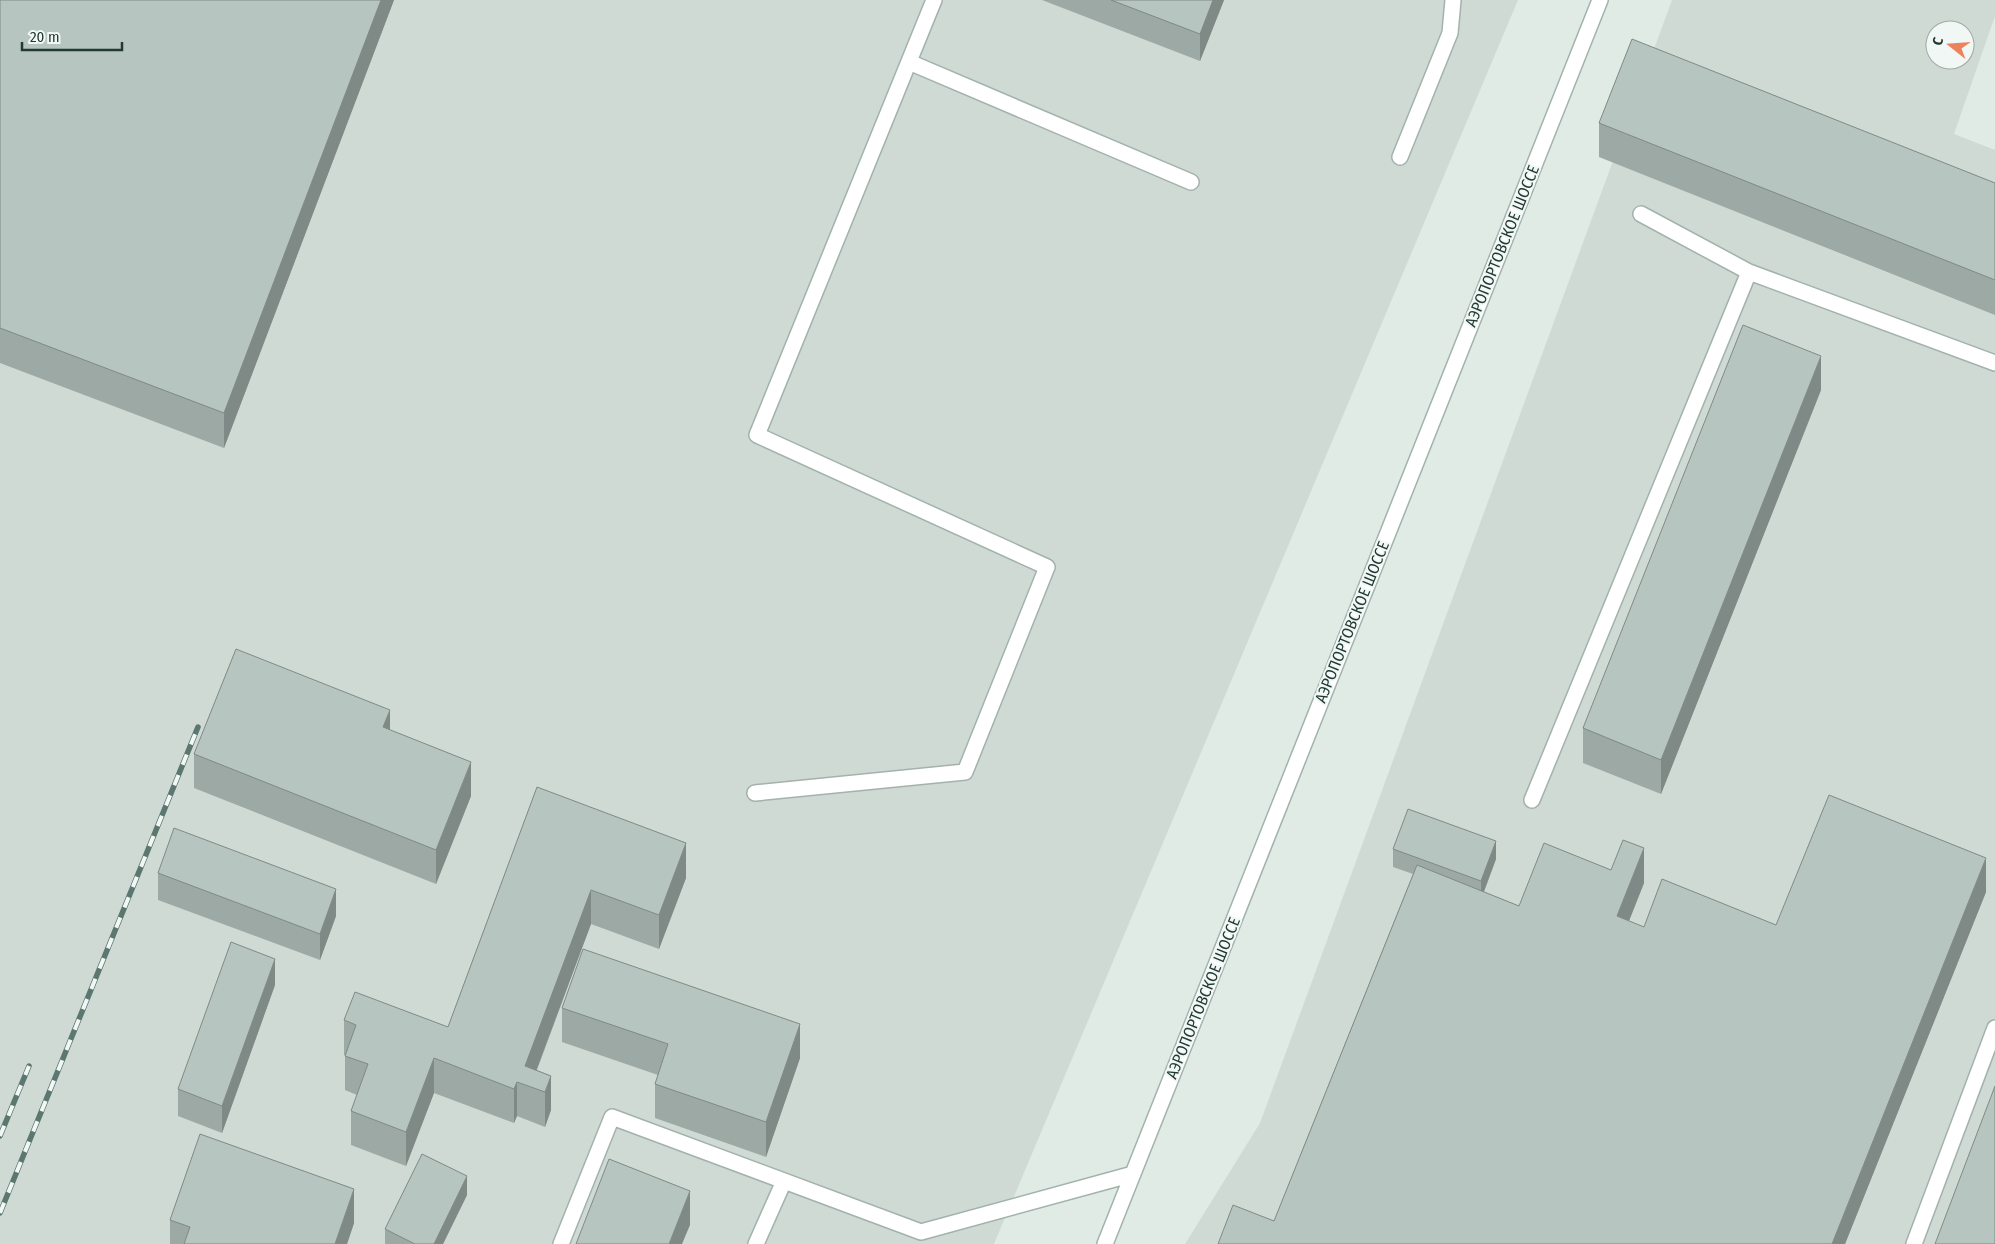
<svg xmlns="http://www.w3.org/2000/svg" width="1995" height="1244" font-family="'Fira Sans Condensed',sans-serif">
<style>
.built{fill:#cfdad5;fill-rule:evenodd}
.lines{fill:none;stroke-linecap:round;stroke-linejoin:round}
.minor-casing{stroke:#a3b2ad;stroke-width:18}
.minor{stroke:#fff;stroke-width:15}
.rail-casing{stroke:#5c7670;stroke-width:5.5}
.rail{stroke:#f1f7f4;stroke-width:4;stroke-dasharray:11;stroke-linecap:butt}
.wall{fill:#9da9a4}
.shaded-wall{fill:#7f8a86}
.building{fill:#b6c5bf;stroke:#7f8a86}
.labels{text-anchor:middle;dominant-baseline:central;stroke-width:4;stroke-linejoin:round;paint-order:stroke}
.street-label{font-size:16px;fill:#223a34;stroke:#f1f7f4}
</style>
<rect width="100%" height="100%" fill="#e0ebe6"/>
<path class="built" d="M0 0H1518L994 1244H0Z
M1672 0H1995V16L1954 134 1995 150V1244H1185L1260 1123ZM1935 30H1965V60H1935Z"/>
<g class="lines">
<defs>
<path id="minor" d="M909 62 1191 182
M1400 157 1450 33 1453 0
M1641 214 1749 272 1995 363
M755 793 965 772 1047 567 757 435 934 0
M1532 800 1749 272
M561 1244 612 1117 921 1232 1133 1174
M756 1244 784 1181
M1105 1244 1600 0
M1914 1244 1995 1028"/>
</defs>
<use href="#minor" class="minor-casing"/>
<use href="#minor" class="minor"/>
<defs>
<path id="rail" d="M0 1136 29 1066
M0 1213 198 727"/>
</defs>
<use href="#rail" class="rail-casing"/>
<use href="#rail" class="rail"/>
</g>
<path class="wall" d="M0 0H394L224 448 0 363Z
M1042 0H1224L1200 61Z
M1599 123 1995 183V315L1599 157Z
M1821 390 1661 794 1583 763V728Z
M390 730 471 796 436 884 194 788V754Z
M537 787 686 878 659 949 591 924 537 1070 551 1076V1110L545 1127 517 1116 514 1123 434 1093 406 1166 351 1145V1111L357 1095 345 1090V1055H344V1020L448 1027Z
M1393 849 1496 859 1484 892 1519 906 1644 883 1629 921 1644 927 1776 925 1986 892 1845 1244H1218L1274 1221 1413 874 1393 867Z
M158 873 336 916 320 960 158 900Z
M275 985 222 1133 178 1116V1089Z
M562 1008 800 1058 766 1157 655 1118V1084L658 1075 562 1042Z
M467 1195 443 1244H385V1229Z
M170 1220 354 1223 347 1244H170Z"/>
<path class="shaded-wall" d="M381 0H394L224 448V413Z
M1213 0H1224L1200 61V34Z
M1821 356V390L1661 794V760Z
M390 710V745L383 727Z
M471 762V796L436 884V850Z
M1496 841V859L1481 899V881Z
M686 843V878L659 949V915Z
M1644 848V883L1617 951V916Z
M1986 858V892L1845 1244H1832Z
M336 889V916L320 960V934Z
M591 890V924L530 1087 525 1066Z
M275 959V985L222 1133V1106Z
M800 1024V1058L766 1157V1122Z
M434 1058V1093L406 1166V1132Z
M551 1076V1110L545 1127V1092Z
M517 1082V1116L514 1123V1089Z
M467 1176V1195L443 1244H434Z
M354 1189V1223L347 1244H335Z
M690 1191V1225L682 1244H669Z"/>
<path class="building" d="M0 0H381L224 413 0 328Z
M1111 0H1213L1200 34Z
M1632 39 1995 183V280L1599 123Z
M1743 325 1821 356 1661 760 1583 728Z
M236 649 390 710 383 727 471 762 436 850 194 754Z
M537 787 686 843 659 915 591 890 525 1066 551 1076 545 1092 517 1082 514 1089 434 1058 406 1132 351 1111 368 1064 345 1056 356 1025 344 1020 355 992 448 1027Z
M1829 795 1986 858 1832 1244H1218L1233 1205 1274 1221 1417 865 1519 906 1544 843 1611 870 1623 840 1644 848 1617 916 1644 927 1662 879 1776 925Z
M1408 809 1496 841 1481 881 1393 849Z
M174 828 336 889 320 934 158 873Z
M231 942 275 959 222 1106 178 1089Z
M583 949 800 1024 766 1122 655 1084 668 1044 562 1008Z
M1995 1086V1244H1935Z
M200 1134 354 1189 335 1244H184L190 1227 170 1220Z
M422 1154 467 1176 434 1244H415L385 1229Z
M609 1159 690 1191 669 1244H576Z"/>
<g class="labels">
<g class="street-label">
<text transform="translate(1502 246) rotate(-68)">АЭРОПОРТОВСКОЕ ШОССЕ</text>
<text transform="translate(1352 622) rotate(-68)">АЭРОПОРТОВСКОЕ ШОССЕ</text>
<text transform="translate(1203 998) rotate(-68)">АЭРОПОРТОВСКОЕ ШОССЕ</text>
</g>
</g>
<g transform="translate(1950 45) rotate(287)"><circle r="24" fill="#f1f7f4" stroke="#9eaba7"/>
<path d="M0-4L9 19L0 12L-9 19Z" fill="#ed835c"/>
<text y="-8" font-size="14" font-weight="bold" text-anchor="middle" fill="#223a34">С</text>
</g>
<path d="M22 42v8h100v-8" fill="none" stroke="#223a34" stroke-width="2.5"/>
<text x="30" y="42" font-size="15" fill="#223a34" stroke="#f1f7f4" stroke-width="4" paint-order="stroke">20 m</text>
</svg>
